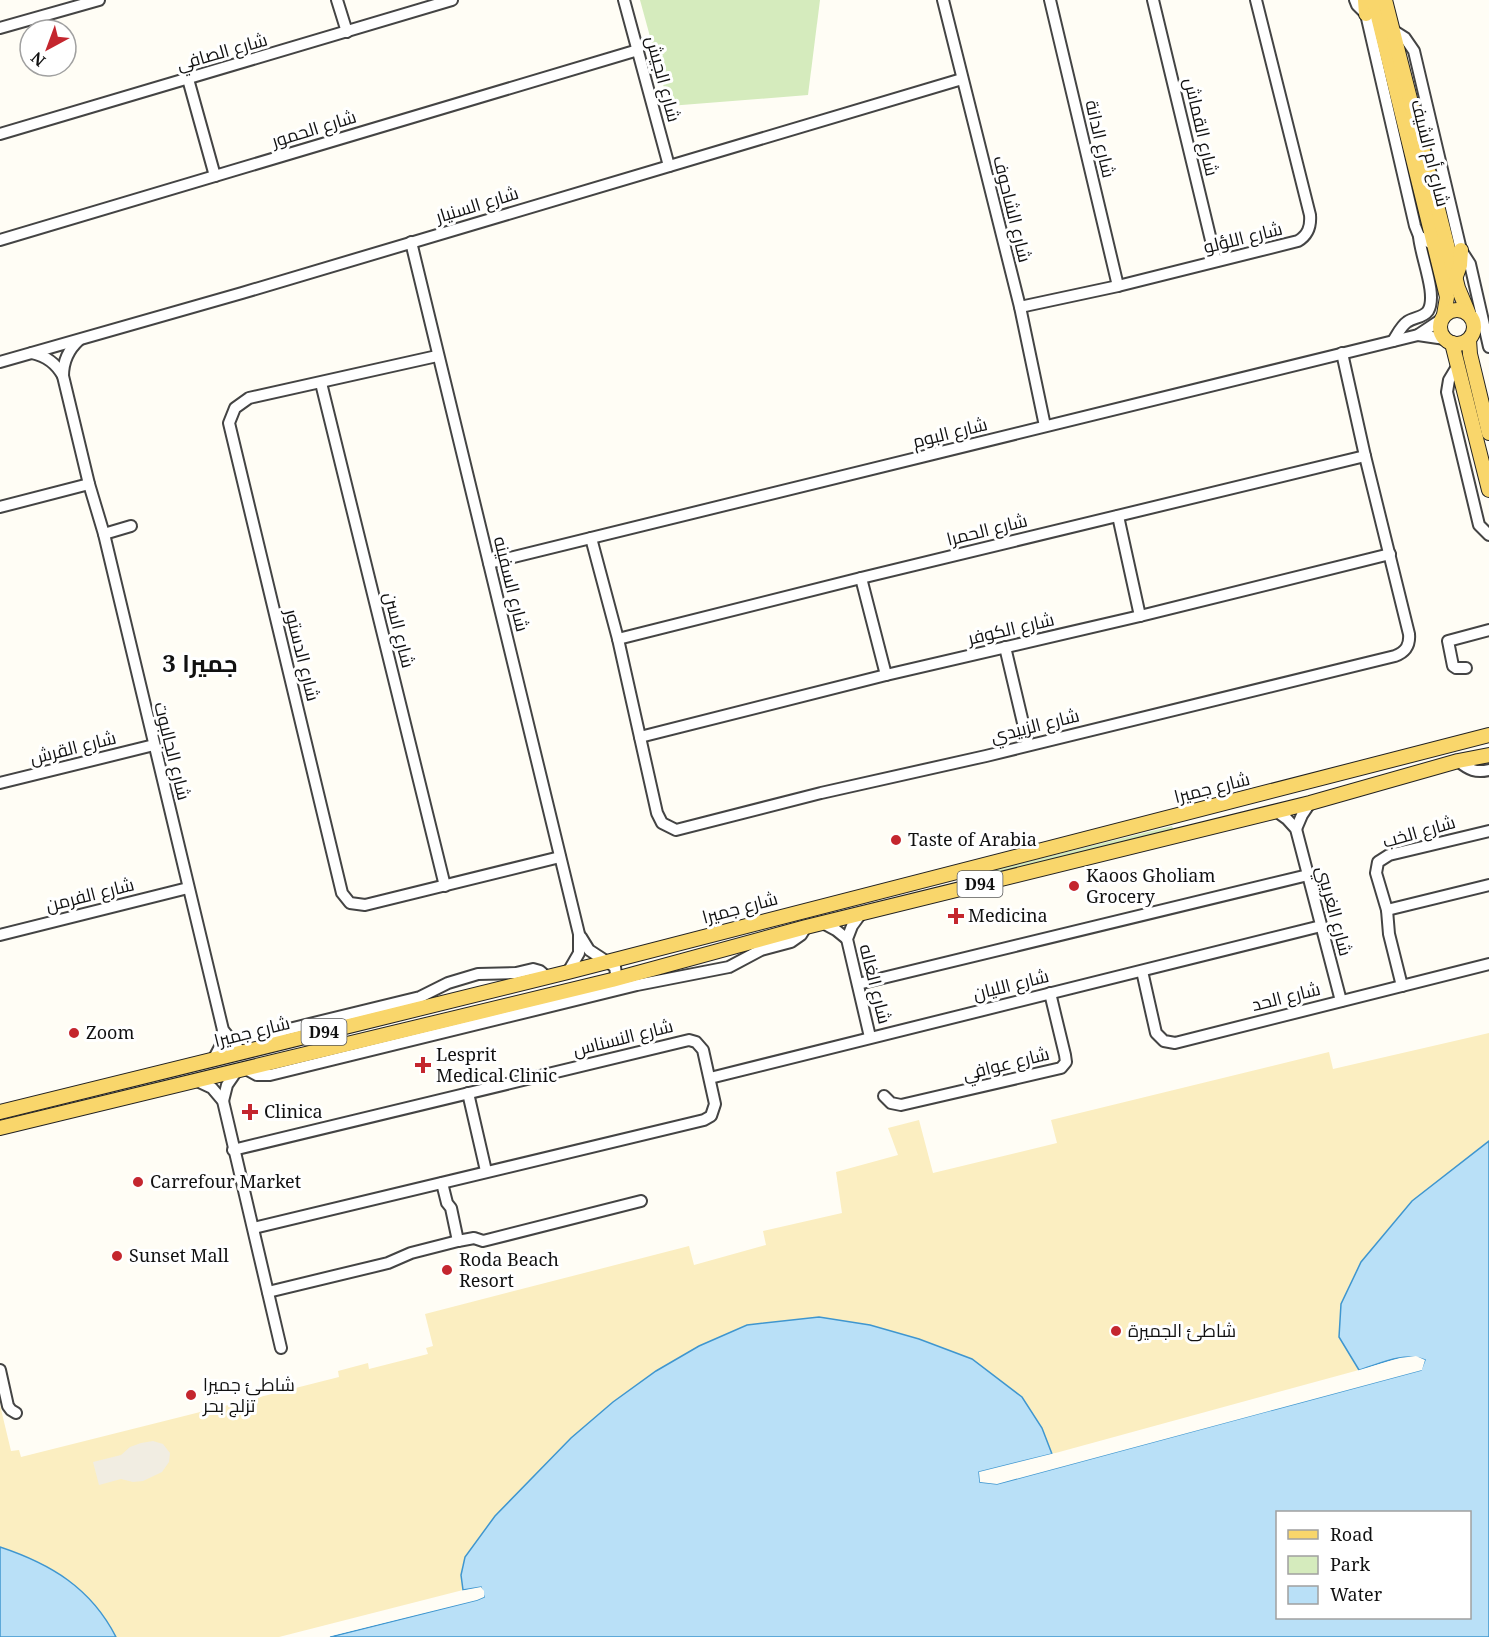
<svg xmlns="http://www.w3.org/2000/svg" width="1489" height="1637" viewBox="0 0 1489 1637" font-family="'Noto Serif',Cairo,serif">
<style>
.green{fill:#d5ebbd}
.sand{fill:#fbeec1}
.plaza{fill:#f1ede2}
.water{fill:#b9e0f7;stroke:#3f96cf;stroke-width:1.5;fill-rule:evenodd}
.pier{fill:#fffdf5}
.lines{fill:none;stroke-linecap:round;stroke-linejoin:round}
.minor-casing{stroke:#444;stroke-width:14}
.major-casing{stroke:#222;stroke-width:16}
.minor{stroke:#fff;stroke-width:10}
.major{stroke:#f9d66b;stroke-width:14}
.poi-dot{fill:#c4262e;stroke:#fff;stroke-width:2}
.labels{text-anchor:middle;stroke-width:6;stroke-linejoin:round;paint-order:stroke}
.shield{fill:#fff;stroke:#585858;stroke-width:1.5}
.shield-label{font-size:16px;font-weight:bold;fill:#111}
.street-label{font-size:18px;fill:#111;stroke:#fff}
.poi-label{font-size:18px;fill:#111;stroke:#fff;text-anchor:start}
.district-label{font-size:24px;font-weight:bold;fill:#111;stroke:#fff}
</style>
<rect width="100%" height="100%" fill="#fffdf5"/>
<g class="green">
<polygon points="640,0 820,0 808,95 669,106"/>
<polygon points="1172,826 1174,831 970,880 969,876"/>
</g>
<path class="sand" d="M1489,1033V1141L1412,1201L1361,1262L1339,1337L1359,1370L1052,1454L1042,1428L1022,1397L971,1359L919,1339L870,1325L699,1346L656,1371L613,1402L462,1566L463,1590L279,1637H116C91,1589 50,1564 0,1547V1405L11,1451L19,1450L21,1457L339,1377L338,1371L368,1363L369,1369L428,1354L426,1348L433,1346L425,1314L689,1246L694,1265L766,1245L763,1231L842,1213L836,1172L898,1155L888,1128L919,1120L933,1173L1057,1143L1051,1120L1329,1052L1333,1069Z"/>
<polygon class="plaza" points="153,1441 163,1444 170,1453 169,1462 162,1472 143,1481 133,1482 121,1479 99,1485 93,1462 121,1455 130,1447 141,1443"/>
<g class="water">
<path d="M1489,1141V1637H330L477,1600L484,1597L481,1587L463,1590L461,1575L465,1557L495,1516L571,1438L613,1402L656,1371L699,1346L747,1325L819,1317L870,1325L919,1339L972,1359L1022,1397L1042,1428L1052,1454L979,1472L980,1482L997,1484L1421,1370L1425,1360C1405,1351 1379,1364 1359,1370L1339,1337L1341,1304L1361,1262L1412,1201ZM1278,1512H1470V1618H1278Z"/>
<path d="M0,1547C51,1564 91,1588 116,1637H0Z"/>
</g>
<g class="pier">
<polygon points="1416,1356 1425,1360 1422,1370 997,1484 980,1482 979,1472 1055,1453 1053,1457 982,1474 983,1479 997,1481 1419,1367 1421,1362 1415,1359 1400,1361 1360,1373 1356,1371 1400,1358"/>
<polygon points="481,1587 484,1591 484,1597 477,1600 327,1637 329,1634 476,1597 481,1595 480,1590 463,1593 460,1591"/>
</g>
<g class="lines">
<g class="minor-casing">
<g id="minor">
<polyline points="337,0 347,32"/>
<polyline points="624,0 669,166"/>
<polyline points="943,0 1020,307 1045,426"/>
<polyline points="1050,0 1118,286"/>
<polyline points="1153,0 1216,261"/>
<polyline points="1355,0 1357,5 1366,14 1415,226 1419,236 1435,246"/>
<polyline points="0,28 99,0"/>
<polyline points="1394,31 1405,38 1414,51 1461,250 1470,264 1489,347"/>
<polyline points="188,79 215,176"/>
<polyline points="0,134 452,0"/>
<polyline points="0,240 638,50"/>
<polyline points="411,242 579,934 579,953 568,972"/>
<path d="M1020,307L1118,286L1298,241C1308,235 1311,227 1310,215L1256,0"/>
<polyline points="1418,335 1445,339"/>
<path d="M79,340C68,350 63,361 63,376L89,484L104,534L223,1030L242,1053"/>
<path d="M1393,341C1397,335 1401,326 1407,322C1414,317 1423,318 1428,311C1438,295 1420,255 1419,236"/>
<path d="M32,353C46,356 56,363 63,376"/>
<polyline points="437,356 249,398 235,408 229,423 342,893 350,903 365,905 560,857"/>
<polyline points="0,362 242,293 962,79"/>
<polyline points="1458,365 1449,380 1447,392 1479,525 1489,535"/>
<polyline points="321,383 445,886"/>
<polyline points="0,507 89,484"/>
<polyline points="1118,516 1140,616"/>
<polyline points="104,534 131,526"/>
<path d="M591,538L618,639L657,813L662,823L676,830L821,793L986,756L1395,656C1406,652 1410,645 1409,634L1365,456L1342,353"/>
<polyline points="489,563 1418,335 1442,319"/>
<polyline points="861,578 886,675"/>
<polyline points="618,639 861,578 1365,456"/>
<polyline points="1005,647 1028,744"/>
<polyline points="1466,668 1456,668 1453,666 1448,641 1489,630"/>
<polyline points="640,737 886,675 1140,616 1390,554"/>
<path d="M1458,761C1469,770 1476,773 1489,770"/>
<polyline points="0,783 154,745"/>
<polyline points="1276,811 1287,819 1296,829 1341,1001"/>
<polyline points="1296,829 1302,815 1310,803"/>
<polyline points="1387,910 1489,885"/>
<polyline points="860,915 852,926 847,939 870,1037"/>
<polyline points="823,923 836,930 847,939"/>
<polyline points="0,935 188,888"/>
<polyline points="581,937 589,950 615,967 616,974 613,980"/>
<polyline points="1142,971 1156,1033 1164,1041 1175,1043 1489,964"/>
<polyline points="858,984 1308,875"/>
<polyline points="1402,986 1389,934 1387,910 1376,873 1378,862 1389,855 1489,831"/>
<polyline points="259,1048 269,1039 285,1030 420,997 448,983 478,974 516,973 533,969 540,971 547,977"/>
<polyline points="213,1060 221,1045 223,1030"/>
<polyline points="246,1069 257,1075 270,1075 637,985 729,967 761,950 791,942 801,935 806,927"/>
<polyline points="710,1078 1321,926"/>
<polyline points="197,1081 212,1088 223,1101 281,1348"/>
<polyline points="468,1093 486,1171"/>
<polyline points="884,1096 891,1103 901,1105 1061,1068 1066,1062 1065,1055 1050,993"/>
<polyline points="223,1101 227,1085 236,1072"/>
<polyline points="233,1150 689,1040 696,1042 703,1050 715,1104 711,1116 704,1120 254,1228"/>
<polyline points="442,1183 447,1203 451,1208 458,1241"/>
<polyline points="268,1292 388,1263 411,1253 458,1241 474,1238 483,1241 641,1201"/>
<polyline points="0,1370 8,1406 11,1410 16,1413"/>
</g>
</g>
<g class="major-casing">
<g id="major">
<polyline points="1365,0 1366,14"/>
<polyline points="1374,0 1447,297 1444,315"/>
<polyline points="1385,0 1458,288 1468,312"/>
<polyline points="1456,276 1460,265 1461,250"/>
<circle cx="1457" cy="327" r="17"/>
<polyline points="1469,340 1470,354 1489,433"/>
<polyline points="1452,343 1489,490"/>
<polyline points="0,1112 568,972 1489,735"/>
<polyline points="0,1128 612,980 806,927 1310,803 1458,761 1489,755"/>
</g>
</g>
<use href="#minor" class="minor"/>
<use href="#major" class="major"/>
</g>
<g class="poi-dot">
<circle cx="896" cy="840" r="6"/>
<circle cx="1074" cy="886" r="6"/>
<path d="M953 907h6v6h6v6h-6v6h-6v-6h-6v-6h6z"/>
<circle cx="74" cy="1033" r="6"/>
<path d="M420 1056h6v6h6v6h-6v6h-6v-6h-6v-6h6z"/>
<path d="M247 1103h6v6h6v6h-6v6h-6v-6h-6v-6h6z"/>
<circle cx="138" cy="1182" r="6"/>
<circle cx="117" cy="1256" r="6"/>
<circle cx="447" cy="1270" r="6"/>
<circle cx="1116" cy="1331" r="6"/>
<circle cx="191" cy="1395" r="6"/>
</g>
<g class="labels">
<g class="shield">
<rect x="957.5" y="871" width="45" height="26" rx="4.5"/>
<rect x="301.5" y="1019" width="45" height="26" rx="4.5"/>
</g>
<g class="shield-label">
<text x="980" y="890">D94</text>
<text x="324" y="1038">D94</text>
</g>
<g class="street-label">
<text transform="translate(222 52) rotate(-16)" y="6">شارع الصافي</text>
<text transform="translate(663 79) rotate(75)" y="6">شارع الجيش</text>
<text transform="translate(1201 127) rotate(77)" y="6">شارع القماش</text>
<text transform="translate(314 129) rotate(-17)" y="6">شارع الحمور</text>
<text transform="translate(1100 139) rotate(77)" y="6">شارع الدانة</text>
<text transform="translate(1430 153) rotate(76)" y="6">شارع أم الشيف</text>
<text transform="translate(477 205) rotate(-17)" y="6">شارع السنيار</text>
<text transform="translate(1012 209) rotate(76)" y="6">شارع الشاحوف</text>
<text transform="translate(1243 238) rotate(-14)" y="6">شارع اللؤلو</text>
<text transform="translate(950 433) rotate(-14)" y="6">شارع البوم</text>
<text transform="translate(987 530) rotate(-14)" y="6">شارع الحمرا</text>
<text transform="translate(511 584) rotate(76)" y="6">شارع السفينه</text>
<text transform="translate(1011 629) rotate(-13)" y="6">شارع الكوفر</text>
<text transform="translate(399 630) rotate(76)" y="6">شارع السن</text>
<text transform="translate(302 655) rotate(76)" y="6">شارع الدستور</text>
<text transform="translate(1035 726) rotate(-14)" y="6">شارع الزبيدي</text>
<text transform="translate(73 748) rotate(-14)" y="6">شارع القرش</text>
<text transform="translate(172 751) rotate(76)" y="6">شارع الجالبوت</text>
<text transform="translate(1212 788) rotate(-14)" y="6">شارع جميرا</text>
<text transform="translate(1419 832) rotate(-16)" y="6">شارع الخب</text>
<text transform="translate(90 895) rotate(-14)" y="6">شارع الفرمن</text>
<text transform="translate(740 908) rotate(-15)" y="6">شارع جميرا</text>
<text transform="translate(1334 911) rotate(75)" y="6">شارع الغريبي</text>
<text transform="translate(875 984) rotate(76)" y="6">شارع الغاله</text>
<text transform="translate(1011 985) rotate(-14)" y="6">شارع الليان</text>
<text transform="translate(1286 997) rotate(-14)" y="6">شارع الحد</text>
<text transform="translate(252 1032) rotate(-14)" y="6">شارع جميرا</text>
<text transform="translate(623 1038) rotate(-14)" y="6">شارع النسناس</text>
<text transform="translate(1006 1064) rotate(-14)" y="6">شارع عوافي</text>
</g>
<g class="poi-label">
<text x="908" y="846">Taste of Arabia</text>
<text x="1086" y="882">Kaoos Gholiam<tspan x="1086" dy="21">Grocery</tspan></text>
<text x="968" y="922">Medicina</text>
<text x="86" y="1039">Zoom</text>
<text x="436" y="1061">Lesprit<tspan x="436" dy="21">Medical Clinic</tspan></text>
<text x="264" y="1118">Clinica</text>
<text x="150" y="1188">Carrefour Market</text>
<text x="129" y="1262">Sunset Mall</text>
<text x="459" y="1266">Roda Beach<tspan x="459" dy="21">Resort</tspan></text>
<text x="1128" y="1337">شاطئ الجميرة</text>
<text x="203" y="1391">شاطئ جميرا<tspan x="203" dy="21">تزلج بحر</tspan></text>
</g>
<g class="district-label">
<text x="200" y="672">جميرا 3</text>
</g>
</g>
<rect x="1276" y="1511" width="195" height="108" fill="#ffffff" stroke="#a0a0a0" stroke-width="1.5"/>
<rect x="1288" y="1530" width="30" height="9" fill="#f9d66b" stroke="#a0a0a0" stroke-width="1.5"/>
<text x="1330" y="1541" font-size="18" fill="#111111">Road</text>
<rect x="1288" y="1556" width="30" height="18" fill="#d5ebbd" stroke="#a0a0a0" stroke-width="1.5"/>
<text x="1330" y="1571" font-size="18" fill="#111111">Park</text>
<rect x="1288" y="1586" width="30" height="18" fill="#b9e0f7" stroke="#a0a0a0" stroke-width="1.5"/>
<text x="1330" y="1601" font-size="18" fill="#111111">Water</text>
<g transform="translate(48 48) rotate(221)"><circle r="28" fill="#ffffff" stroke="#a0a0a0" stroke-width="1.5"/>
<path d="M0-4.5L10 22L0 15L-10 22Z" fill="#c4262e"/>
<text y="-9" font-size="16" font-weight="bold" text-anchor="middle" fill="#111111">N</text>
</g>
</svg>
